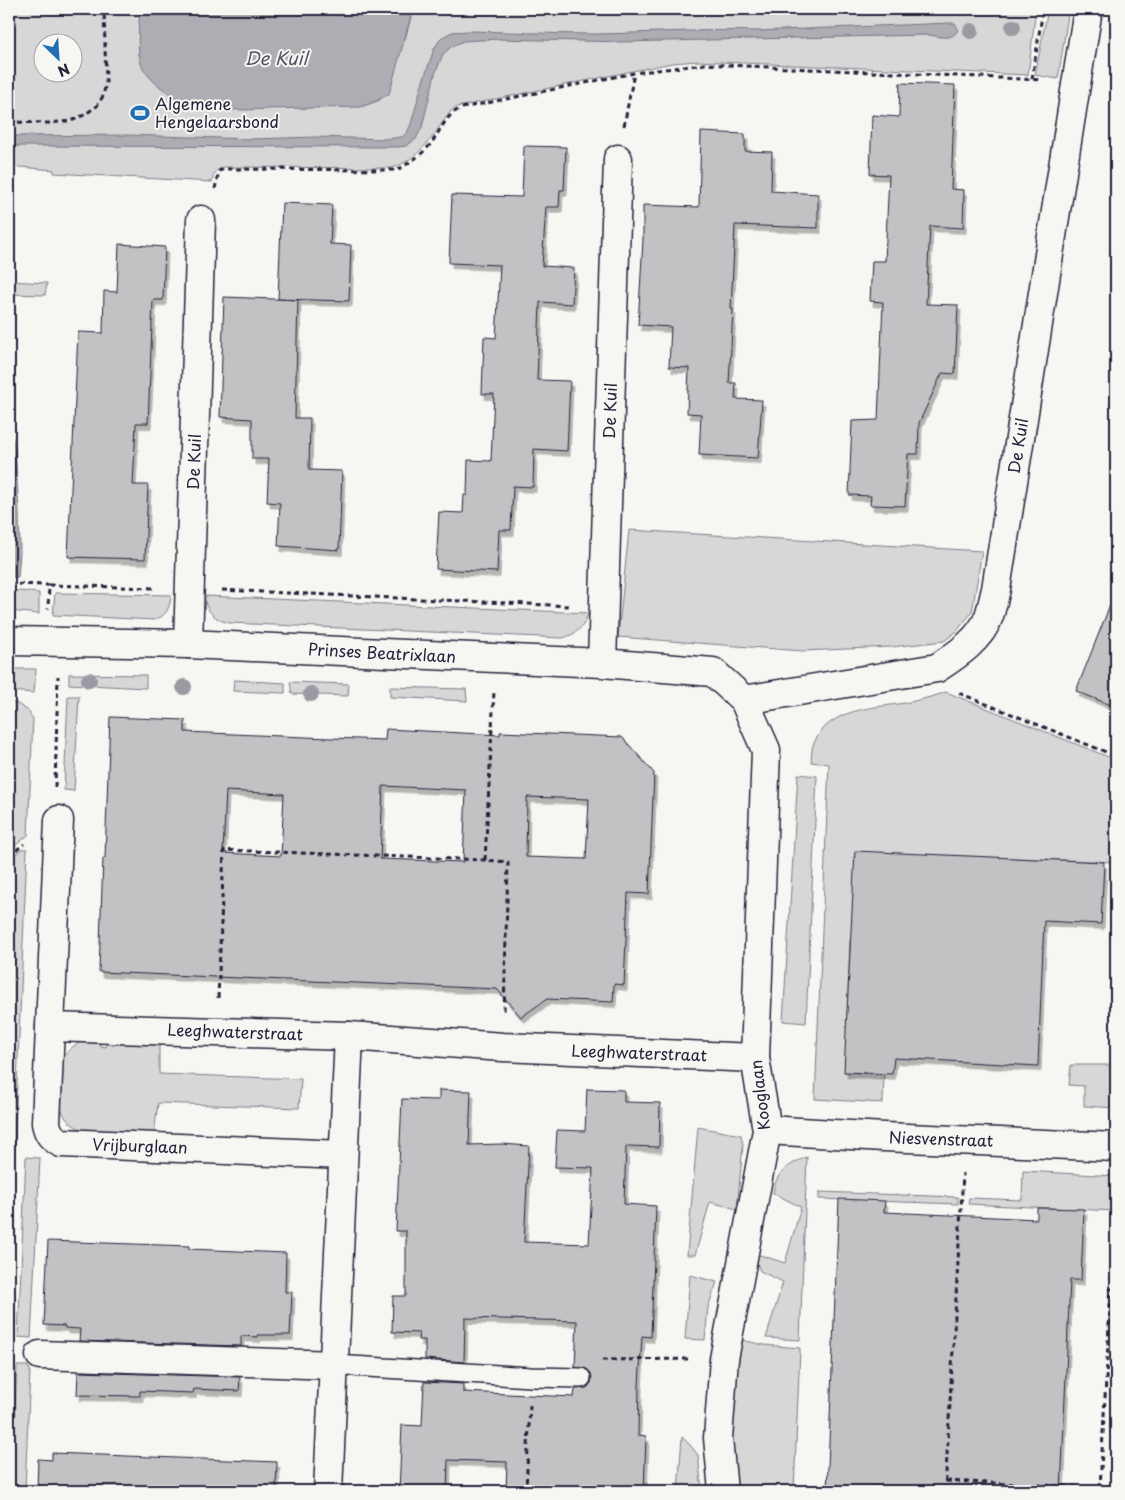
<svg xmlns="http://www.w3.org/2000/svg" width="1125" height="1500" viewBox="0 0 1125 1500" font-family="'Playpen Sans',sans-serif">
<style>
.green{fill:#d7d7d7;stroke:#7c7c89;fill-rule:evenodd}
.water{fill:#adadb3;stroke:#757583}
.building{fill:#c2c2c4;stroke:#22223b;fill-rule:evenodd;filter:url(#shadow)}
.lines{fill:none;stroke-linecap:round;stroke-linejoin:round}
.lane-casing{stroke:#22223b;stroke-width:22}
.street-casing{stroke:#22223b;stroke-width:31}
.path{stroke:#22223b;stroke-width:3;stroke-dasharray:5 4;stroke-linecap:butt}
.lane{stroke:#f6f6f2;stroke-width:19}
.street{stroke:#f6f6f2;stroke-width:28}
.tree{fill:#9a9aa3}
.labels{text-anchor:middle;stroke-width:4;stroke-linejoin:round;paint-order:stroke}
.poi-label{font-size:16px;fill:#22223b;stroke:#f6f6f2;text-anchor:start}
.street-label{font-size:16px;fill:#22223b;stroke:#f6f6f2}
.water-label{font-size:18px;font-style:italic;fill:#535365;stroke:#f6f6f2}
</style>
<defs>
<filter id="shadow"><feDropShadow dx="3" dy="5.5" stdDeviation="0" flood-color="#0004"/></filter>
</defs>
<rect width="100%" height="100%" fill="#f6f6f2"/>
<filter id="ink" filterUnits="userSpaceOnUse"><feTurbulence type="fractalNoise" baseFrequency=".02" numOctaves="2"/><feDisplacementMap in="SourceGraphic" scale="10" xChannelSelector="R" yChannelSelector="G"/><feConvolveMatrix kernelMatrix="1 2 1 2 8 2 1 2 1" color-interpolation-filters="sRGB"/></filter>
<g filter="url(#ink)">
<g class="green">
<path d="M9,9H140L139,55L360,107L380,100L406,36L413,9H1036L1028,75L697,61L672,63L457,107L451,111C434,134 420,159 392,168L225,167C217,168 213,174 212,182L54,173V170L9,166ZM42,42H72V72H42Z"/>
<polygon points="1048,9 1069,9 1058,79 1035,75"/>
<polygon points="9,281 47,283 45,295 9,294"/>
<polygon points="629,530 982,551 972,612 957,631 944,641 891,647 803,651 618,637"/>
<polygon points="9,590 39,593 39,614 9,611"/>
<path d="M55,593L171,595C170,607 167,616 154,620L53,615Z"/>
<path d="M205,596L588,613C585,627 576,634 563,638L230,623C217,621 204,611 205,596Z"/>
<polygon points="9,669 36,669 34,693 9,691"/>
<polygon points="69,674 146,675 146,688 69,684"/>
<polygon points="234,680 285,683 285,693 233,691"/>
<polygon points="290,682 349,684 348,696 292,694"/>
<polygon points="390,687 466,689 467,701 390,697"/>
<path d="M946,692L1116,760V862L855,852L866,940H850L845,1072L884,1074L883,1103L815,1099L829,764L811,762C812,756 811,748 814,743C829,708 873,708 905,703C919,700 933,697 946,692Z"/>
<polygon points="68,696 79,696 74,791 64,790"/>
<polygon points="9,703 16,703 30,712 30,715 33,718 28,835 9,851 9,821 13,798 10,789 12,704"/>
<polygon points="798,774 817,776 806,1023 783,1021"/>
<polygon points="22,849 27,849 9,1270 9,860"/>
<path d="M83,1041L99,1042L100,1046L106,1047L107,1042L159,1044V1074L301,1079L299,1108L158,1103L154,1134L87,1131C73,1127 65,1121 61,1108L62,1062C66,1051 72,1046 83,1041Z"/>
<polygon points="1071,1065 1116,1065 1116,1108 1084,1106 1084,1086 1069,1085"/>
<polygon points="698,1127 741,1135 743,1145 737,1209 710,1202 695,1255 687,1255"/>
<polygon points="26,1157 40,1158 31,1338 18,1337"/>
<path d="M807,1157L800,1340L766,1338L783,1282L760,1271L755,1257L760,1255L785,1263L801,1207L773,1193C775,1173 789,1164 807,1157Z"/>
<polygon points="1023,1171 1116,1176 1116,1211 968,1204 969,1198 1022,1200"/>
<polygon points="819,1192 958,1197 958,1204 819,1199"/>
<polygon points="690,1275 717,1282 708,1307 705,1340 685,1339"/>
<polygon points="1116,1337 1116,1464 1111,1463"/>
<polygon points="737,1339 764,1345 800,1348 794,1491 762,1491 761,1486 734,1491 731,1430"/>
<polygon points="17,1366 28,1366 28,1368 30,1369 25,1491 11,1491"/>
<polygon points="682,1437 690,1445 698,1455 702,1491 678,1491"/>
</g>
<g class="water">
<path d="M140,9H413L389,94L372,103L360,107C330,108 299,108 268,109C247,110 225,111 203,108C182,104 151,85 142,66C136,51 139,25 140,9Z"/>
<path d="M949,23H955L958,29C953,42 939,36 928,35L621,42L499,39L463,41L451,47L443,54L435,74L422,127L416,139L406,146L397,147L9,146V136L128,135L251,139L317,137L385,139L402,137L407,133L411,124L422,84L434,49L441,38L452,32L471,31C513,32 555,34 597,34C650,33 704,29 757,31Z"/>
<polygon points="9,419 15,449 19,511 20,553 18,577 9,577"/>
<polygon points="9,704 12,704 10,789 13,798 9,821"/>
</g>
<g class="building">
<polygon points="900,83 955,85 951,189 964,190 963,228 930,226 926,304 958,305 955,374 942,373 919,423 918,454 908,454 905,506 870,505 871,496 849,495 852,421 878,420 883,302 870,301 872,261 885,261 889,175 870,174 872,115 899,117"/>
<polygon points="701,132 745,134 745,151 772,152 771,191 818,194 818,228 735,225 731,309 733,309 729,383 736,383 735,399 762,400 758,458 699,455 701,414 687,413 689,368 669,367 671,327 638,325 643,240 643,205 699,207"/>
<polygon points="524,146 566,147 564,190 560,190 559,207 546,207 542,266 574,268 572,304 540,302 537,380 570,381 567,451 534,449 533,487 513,486 511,530 499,530 497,572 436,569 439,512 463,513 464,495 467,495 468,460 491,461 494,394 482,394 484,337 496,338 500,265 449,263 452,195 522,197"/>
<polygon points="282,203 332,205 330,244 351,245 349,301 278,299"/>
<polygon points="119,244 165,247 163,300 153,300 148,423 136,423 133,485 148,485 145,559 68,557 78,332 103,333 104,291 117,292"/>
<polygon points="224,297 298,300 295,418 310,418 309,470 342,471 339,550 278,546 280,503 267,502 269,459 252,459 252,419 220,417"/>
<polygon points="1114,595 1116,595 1116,707 1076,691"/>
<path d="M110,717L185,720V732L305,737L385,740L386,729L500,735V732L622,737L654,773L649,894L628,893L624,985L614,984L613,1002L547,999L521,1017L497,989L99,972L103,858H105ZM383,786L466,790L463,862L380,859ZM226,791L284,794L281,856L223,853ZM527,797L589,799L586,859L526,857Z"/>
<polygon points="855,851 1104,862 1101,924 1044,921 1038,1066 894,1058 892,1074 844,1072"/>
<polygon points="587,1089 624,1090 624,1102 660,1103 659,1147 626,1146 624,1204 656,1206 651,1337 642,1336 639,1384 638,1435 646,1436 644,1491 506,1491 507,1462 448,1460 447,1491 399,1491 402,1425 422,1426 424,1382 463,1384 463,1392 574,1397 575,1389 587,1388 591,1383 592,1378 591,1373 587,1369 575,1367 577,1321 465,1318 464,1362 425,1359 425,1340 418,1340 419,1333 392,1332 393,1296 406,1296 406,1231 396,1231 402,1099 439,1100 439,1090 471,1091 469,1145 502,1144 529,1146 524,1242 589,1244 593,1168 555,1167 557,1130 585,1131"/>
<polygon points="839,1199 885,1201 884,1212 1037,1219 1037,1208 1084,1209 1081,1280 1070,1280 1061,1491 969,1491 969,1490 873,1486 872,1491 827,1491"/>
<polygon points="48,1241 189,1246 189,1249 286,1253 285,1292 292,1292 290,1335 257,1335 258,1337 241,1336 241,1346 79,1341 80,1329 65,1328 65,1326 44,1325"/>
<polygon points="78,1372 240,1377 239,1391 194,1389 193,1393 140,1391 140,1396 77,1395"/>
<polygon points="52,1453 277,1462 276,1491 37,1491 38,1459 52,1460"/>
</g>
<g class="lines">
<g class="lane-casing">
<polyline id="lane" points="335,1365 531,1377 581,1378"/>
</g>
<g class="street-casing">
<g id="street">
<polyline points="9,641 188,644 602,663 713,672 744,700 766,750 755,1058 767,1130 724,1359 718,1438 723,1491"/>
<polyline points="188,644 201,220"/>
<polyline points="602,663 618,159"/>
<path d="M744,700L937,668C957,655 981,639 989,616C992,607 994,597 996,589L1088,9"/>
<polyline points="59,820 50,1027 349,1036 503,1047 755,1058"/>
<path d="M50,1027L46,1123C48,1134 52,1138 61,1143L343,1155"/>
<polyline points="767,1130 884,1137 1116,1147"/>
<polyline points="40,1355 335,1365"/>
<polyline points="328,1491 349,1036"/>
</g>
</g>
<g class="path">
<polyline points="1032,79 1043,9"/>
<polyline points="9,122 49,123 71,121 84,115 97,106 103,96 106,83 104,9"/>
<polyline points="624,126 634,73"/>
<path d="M215,189L219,171L224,169L397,170C408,164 420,156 429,146C440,133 445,114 462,108L634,73L705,64L1042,80"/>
<polyline points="9,584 49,585 48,609"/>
<polyline points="49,585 156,588"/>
<polyline points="222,590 571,606"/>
<polyline points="959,693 1116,756"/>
<polyline points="55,787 58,676"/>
<polyline points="9,856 24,844"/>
<polyline points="485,860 494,691"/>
<polyline points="218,998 224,850 485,860 508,862 504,1012"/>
<polyline points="602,1360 691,1359"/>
<polyline points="946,1481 1100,1488 1100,1491"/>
<polyline points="1100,1488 1111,1289 1116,1289"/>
<polyline points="526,1491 530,1405"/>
<polyline points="945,1491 963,1173"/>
</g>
<use href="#lane" class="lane"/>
<use href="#street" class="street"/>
</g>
<g class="tree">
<circle cx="1013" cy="27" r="8"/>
<circle cx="971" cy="31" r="8"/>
<circle cx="89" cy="680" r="8"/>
<circle cx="184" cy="687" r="8"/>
<circle cx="311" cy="694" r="8"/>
</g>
</g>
<defs>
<g id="stadium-bare" transform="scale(1.5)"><path d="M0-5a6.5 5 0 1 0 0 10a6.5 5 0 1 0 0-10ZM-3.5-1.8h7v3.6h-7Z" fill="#1f6fb2" stroke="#f6f6f2" stroke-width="2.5" paint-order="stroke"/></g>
</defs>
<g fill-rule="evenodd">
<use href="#stadium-bare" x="140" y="113"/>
</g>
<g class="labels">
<g class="poi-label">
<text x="155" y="110">Algemene<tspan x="155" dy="18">Hengelaarsbond</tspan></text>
</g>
<g class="street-label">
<text transform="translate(610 411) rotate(-88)" y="6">De Kuil</text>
<text transform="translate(1018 446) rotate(-81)" y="6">De Kuil</text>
<text transform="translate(194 462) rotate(-88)" y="6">De Kuil</text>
<text transform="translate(382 653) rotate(3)" y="6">Prinses Beatrixlaan</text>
<text transform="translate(235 1032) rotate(2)" y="6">Leeghwaterstraat</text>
<text transform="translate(639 1053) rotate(2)" y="6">Leeghwaterstraat</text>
<text transform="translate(760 1095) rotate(-97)" y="6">Kooglaan</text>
<text transform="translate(941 1139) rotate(2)" y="6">Niesvenstraat</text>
<text transform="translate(140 1146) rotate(2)" y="6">Vrijburglaan</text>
</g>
<g class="water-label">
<text x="276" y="65">De Kuil</text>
</g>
</g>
<rect width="1125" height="1500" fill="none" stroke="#f6f6f2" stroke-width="30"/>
<rect x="15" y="15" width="1095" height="1470" fill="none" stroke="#22223b" stroke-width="2" filter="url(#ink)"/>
<g transform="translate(58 58) rotate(155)"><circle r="24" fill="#f6f6f2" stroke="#a1a1a9"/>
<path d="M0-4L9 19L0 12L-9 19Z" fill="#1f6fb2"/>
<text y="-8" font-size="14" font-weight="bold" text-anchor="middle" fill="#22223b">N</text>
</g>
</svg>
